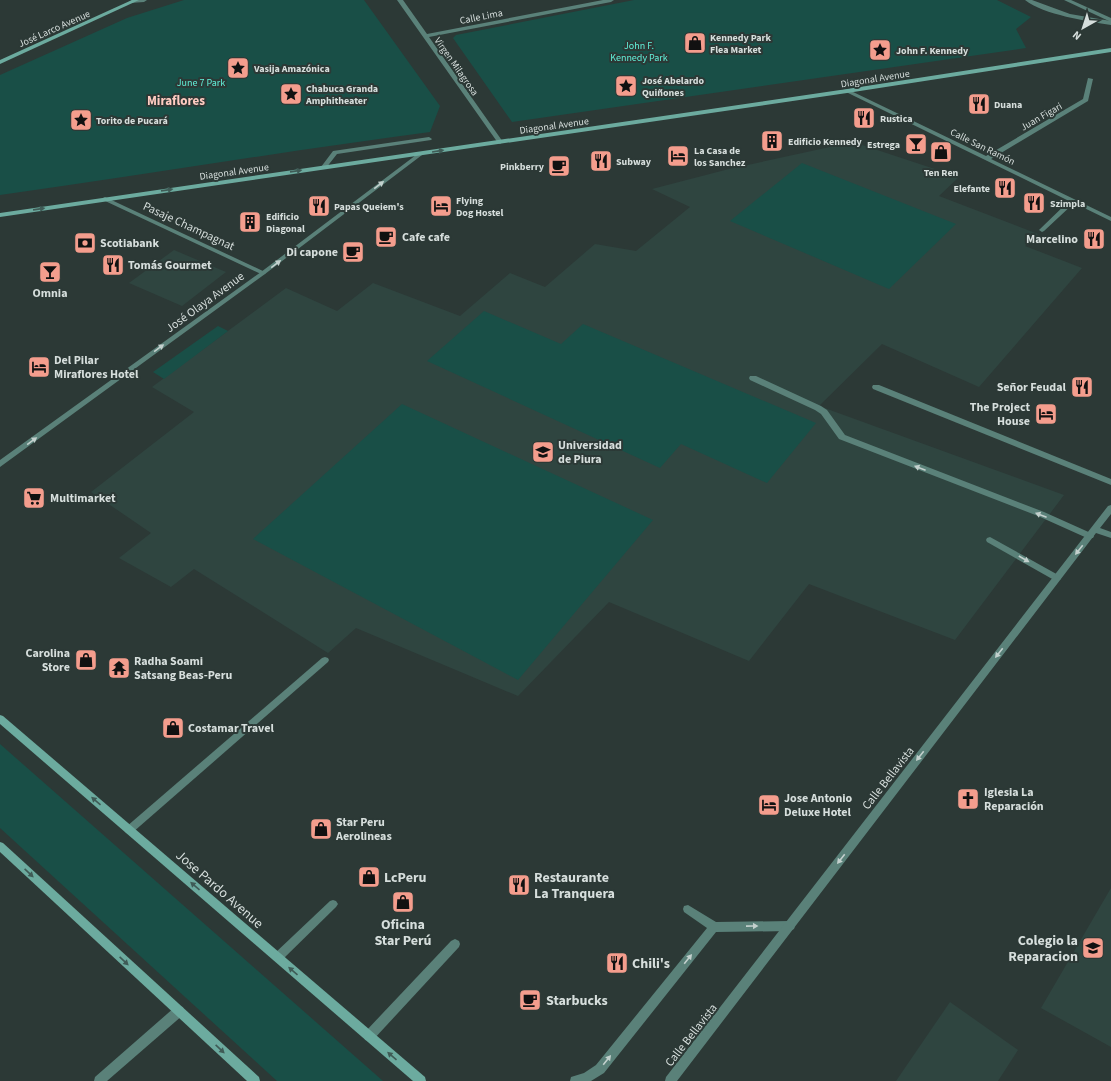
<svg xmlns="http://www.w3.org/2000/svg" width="1111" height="1081" viewBox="0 0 1111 1081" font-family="'Source Sans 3',sans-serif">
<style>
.built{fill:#2f4540}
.green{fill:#194f47}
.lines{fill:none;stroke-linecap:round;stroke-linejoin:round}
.service{fill:#5a8179;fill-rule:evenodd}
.pedestrian{fill:#5a8179;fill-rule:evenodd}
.minor{fill:#5a8179;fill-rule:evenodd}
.tertiary{fill:#5a8179;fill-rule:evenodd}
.secondary{fill:#6cab9f;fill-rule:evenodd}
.oneway{fill:#3f5b56}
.oneway2{fill:#c3d0cd}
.labels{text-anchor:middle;stroke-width:4;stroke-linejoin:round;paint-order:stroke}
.far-street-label{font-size:10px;fill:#d6dedc;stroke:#2c3936}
.far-poi-label{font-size:10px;font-weight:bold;fill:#d6dedc;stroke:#2c3936;text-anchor:start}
.far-park-label{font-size:10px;fill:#61f2db;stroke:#2c3936}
.street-label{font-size:12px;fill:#d6dedc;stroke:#2c3936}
.poi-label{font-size:12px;font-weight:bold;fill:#d6dedc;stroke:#2c3936;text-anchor:start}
.far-district-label{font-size:13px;font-weight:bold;fill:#ffccc2;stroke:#2c3936}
.near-poi-label{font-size:14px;font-weight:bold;fill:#d6dedc;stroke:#2c3936;text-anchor:start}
.near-street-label{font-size:14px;fill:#d6dedc;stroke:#2c3936}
</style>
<rect width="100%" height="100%" fill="#2c3936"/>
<g class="built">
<polygon points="853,142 959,177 939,196 1038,234 1025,246 1082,268 979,387 882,344 819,406 1064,495 955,640 809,584 749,661 609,602 518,696 356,628 328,653 194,569 171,587 119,558 151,533 91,492 194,412 152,387 286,288 337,311 373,283 460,316 510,273 545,287 595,244 636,251 690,207 652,189 729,169"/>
<polygon points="174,250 226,272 182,306 129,283"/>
<polygon points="1111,888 1111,1047 1041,1008"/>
<polygon points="950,1002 1018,1050 998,1081 896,1081"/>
</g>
<g class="green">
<path d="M184,0H364L440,106L430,132C286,151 143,175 0,195V75L127,18Z"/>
<polygon points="634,0 997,0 1031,17 1016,29 1026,48 512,122 453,38 456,35"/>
<polygon points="802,163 956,224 889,289 730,221"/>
<polygon points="484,311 561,344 583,324 816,423 767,483 681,444 660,468 427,361"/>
<polygon points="218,326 228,331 164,379 153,372"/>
<polygon points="402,404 653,520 518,680 253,539"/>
<polygon points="0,744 383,1081 277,1081 0,828"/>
</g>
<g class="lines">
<g class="service">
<polygon points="132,0 147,0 144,2 130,3 129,2"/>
<path d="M1025,0H1032L1070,14L1111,21V25C1087,21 1044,15 1025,0Z"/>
<polygon points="429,137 432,139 431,140 337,154 326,168 322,168 321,167 333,151"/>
<polygon points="750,376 756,376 821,406 827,410 845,435 1044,512 1093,534 1094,536 1093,538 1087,538 1038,516 839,439 821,414 815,410 750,380 749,378"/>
<polygon points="873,385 879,385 1111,479 1111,485 873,389 872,387"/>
<polygon points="990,537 1060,576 1061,578 1060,580 1054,580 987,542 986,540 987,538"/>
<polygon points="325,657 328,658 329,660 328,662 132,833 129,834 126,833 124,830 126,827 322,658"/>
<polygon points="333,900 336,901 338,904 336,907 282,960 278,962 274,960 273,957 274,954 330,901"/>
<polygon points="688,905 716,922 790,921 794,923 795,926 794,929 790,931 716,932 604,1073 591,1081 570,1081 571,1077 584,1073 596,1065 707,928 684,912 683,909 684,906"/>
<polygon points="455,939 459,941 460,944 459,947 373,1040 369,1041 365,1040 364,1036 365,1032 451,941"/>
</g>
<g class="pedestrian">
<polygon points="397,0 403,0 427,34 603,0 614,0 611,2 429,37 503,142 500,144 498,143"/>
<polygon points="1088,78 1093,79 1088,101 991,159 1111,217 1111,221 1074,203 1044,231 1042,232 1039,230 1040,229 1069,201 844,91 849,90 986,156 1083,99"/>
<polygon points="105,197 265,272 266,273 263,275 261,274 103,200 103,198"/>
</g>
<g class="minor">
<polygon points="420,152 423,154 422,155 265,274 0,467 0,460 261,272"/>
<polygon points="1111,505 1111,514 1100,528 1111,532 1111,538 1096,533 677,1081 665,1081 666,1077 1108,506"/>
<polygon points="179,1006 183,1007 184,1011 183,1015 107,1081 94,1081 95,1077 175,1007"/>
</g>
<polygon class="tertiary" points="1064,0 1071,0 1111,18 1111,22"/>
<g class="secondary">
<polygon points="132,0 139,0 0,64 0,60"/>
<polygon points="1111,48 1111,52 847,93 0,217 0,213 847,89"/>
<polygon points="0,715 3,716 425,1077 426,1081 413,1081 0,724"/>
<polygon points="0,842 3,843 259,1077 260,1081 247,1081 0,852"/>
</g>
</g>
<defs><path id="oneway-solid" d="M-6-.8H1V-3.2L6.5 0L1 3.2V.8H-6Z"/></defs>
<g class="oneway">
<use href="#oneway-solid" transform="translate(438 151) rotate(-9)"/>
<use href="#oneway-solid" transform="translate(296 171) rotate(-8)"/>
<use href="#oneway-solid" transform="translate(167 190) rotate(-8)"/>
<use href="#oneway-solid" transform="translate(39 209) rotate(-8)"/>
<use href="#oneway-solid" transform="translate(96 801) rotate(-139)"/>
<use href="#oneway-solid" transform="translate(29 873) rotate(43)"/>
<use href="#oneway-solid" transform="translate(195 886) rotate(-139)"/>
<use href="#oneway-solid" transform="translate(124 961) rotate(43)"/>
<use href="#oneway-solid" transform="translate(293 971) rotate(-139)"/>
<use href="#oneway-solid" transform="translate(220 1049) rotate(43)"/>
<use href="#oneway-solid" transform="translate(392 1056) rotate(-139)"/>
</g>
<g class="oneway2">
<use href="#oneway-solid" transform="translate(379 185) rotate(-37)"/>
<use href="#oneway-solid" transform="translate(276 264) rotate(-37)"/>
<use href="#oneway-solid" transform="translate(159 348) rotate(-36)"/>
<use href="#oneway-solid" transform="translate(32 441) rotate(-36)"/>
<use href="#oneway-solid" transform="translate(920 468) rotate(-159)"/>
<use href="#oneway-solid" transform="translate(1041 515) rotate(-159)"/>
<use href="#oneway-solid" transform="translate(1079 550) rotate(128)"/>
<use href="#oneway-solid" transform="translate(1024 559) rotate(30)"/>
<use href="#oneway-solid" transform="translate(999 653) rotate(128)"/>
<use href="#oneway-solid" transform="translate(920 756) rotate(128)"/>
<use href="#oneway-solid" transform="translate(841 859) rotate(128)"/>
<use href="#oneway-solid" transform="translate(752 926) rotate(-1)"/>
<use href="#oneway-solid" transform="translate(688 959) rotate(-51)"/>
<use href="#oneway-solid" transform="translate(607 1060) rotate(-51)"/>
</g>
<defs>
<g id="shop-square" transform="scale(1.15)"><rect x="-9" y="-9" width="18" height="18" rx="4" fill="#f49d8d" stroke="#2c3936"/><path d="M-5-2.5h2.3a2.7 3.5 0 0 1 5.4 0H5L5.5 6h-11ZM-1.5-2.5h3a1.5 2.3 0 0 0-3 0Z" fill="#111"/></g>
<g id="sight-square" transform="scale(1.15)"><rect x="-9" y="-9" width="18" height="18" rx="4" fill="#f49d8d" stroke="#2c3936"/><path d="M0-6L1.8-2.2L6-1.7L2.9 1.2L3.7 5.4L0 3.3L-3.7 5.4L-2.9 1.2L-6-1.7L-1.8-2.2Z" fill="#111"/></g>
<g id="restaurant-square" transform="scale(1.15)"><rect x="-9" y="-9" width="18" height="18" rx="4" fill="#f49d8d" stroke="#2c3936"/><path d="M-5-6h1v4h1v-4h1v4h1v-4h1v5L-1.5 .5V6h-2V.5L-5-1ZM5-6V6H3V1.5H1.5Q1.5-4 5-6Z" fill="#111"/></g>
<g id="building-square" transform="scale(1.15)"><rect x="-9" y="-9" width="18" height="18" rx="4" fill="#f49d8d" stroke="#2c3936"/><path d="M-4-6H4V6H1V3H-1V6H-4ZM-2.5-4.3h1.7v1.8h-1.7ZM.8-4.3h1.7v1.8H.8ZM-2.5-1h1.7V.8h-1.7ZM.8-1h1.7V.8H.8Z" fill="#111"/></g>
<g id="bar-square" transform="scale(1.15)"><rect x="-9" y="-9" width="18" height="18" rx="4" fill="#f49d8d" stroke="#2c3936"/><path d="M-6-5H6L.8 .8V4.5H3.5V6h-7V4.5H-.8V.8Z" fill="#111"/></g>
<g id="hotel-square" transform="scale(1.15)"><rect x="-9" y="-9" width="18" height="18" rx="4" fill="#f49d8d" stroke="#2c3936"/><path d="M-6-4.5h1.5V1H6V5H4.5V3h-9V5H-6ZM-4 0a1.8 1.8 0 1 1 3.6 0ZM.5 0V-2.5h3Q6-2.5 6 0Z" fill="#111"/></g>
<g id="cafe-square" transform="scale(1.15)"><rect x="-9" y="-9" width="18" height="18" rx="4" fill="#f49d8d" stroke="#2c3936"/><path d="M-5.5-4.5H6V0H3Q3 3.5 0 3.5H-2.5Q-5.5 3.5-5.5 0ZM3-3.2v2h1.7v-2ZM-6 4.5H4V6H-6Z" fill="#111"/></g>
<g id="bank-square" transform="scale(1.15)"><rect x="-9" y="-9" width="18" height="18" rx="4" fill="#f49d8d" stroke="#2c3936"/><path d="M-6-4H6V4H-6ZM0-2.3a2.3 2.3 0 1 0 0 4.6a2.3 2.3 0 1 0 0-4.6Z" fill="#111"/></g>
<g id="university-square" transform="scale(1.15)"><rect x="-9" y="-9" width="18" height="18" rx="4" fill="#f49d8d" stroke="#2c3936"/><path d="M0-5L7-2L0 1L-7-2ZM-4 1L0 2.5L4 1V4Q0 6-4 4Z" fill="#111"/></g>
<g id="supermarket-square" transform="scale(1.15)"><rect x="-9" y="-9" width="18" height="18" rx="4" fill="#f49d8d" stroke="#2c3936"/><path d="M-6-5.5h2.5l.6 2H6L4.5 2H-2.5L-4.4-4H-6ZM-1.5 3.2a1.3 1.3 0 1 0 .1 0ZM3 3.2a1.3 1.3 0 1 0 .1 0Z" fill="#111"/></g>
<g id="temple-square" transform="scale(1.15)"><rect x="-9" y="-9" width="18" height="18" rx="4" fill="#f49d8d" stroke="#2c3936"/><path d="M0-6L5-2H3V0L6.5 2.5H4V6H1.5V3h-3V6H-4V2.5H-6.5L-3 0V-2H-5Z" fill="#111"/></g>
<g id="church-square" transform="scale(1.15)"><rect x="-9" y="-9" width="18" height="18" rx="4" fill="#f49d8d" stroke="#2c3936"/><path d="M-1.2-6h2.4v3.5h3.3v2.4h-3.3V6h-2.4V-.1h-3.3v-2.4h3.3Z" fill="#111"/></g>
<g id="school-square" transform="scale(1.15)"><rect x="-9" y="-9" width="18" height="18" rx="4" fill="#f49d8d" stroke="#2c3936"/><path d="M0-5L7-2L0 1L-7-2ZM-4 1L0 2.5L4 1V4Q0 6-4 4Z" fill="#111"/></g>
</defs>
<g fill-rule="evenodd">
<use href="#shop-square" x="695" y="43"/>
<use href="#sight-square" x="880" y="50"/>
<use href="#sight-square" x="238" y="68"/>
<use href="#sight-square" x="626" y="86"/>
<use href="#sight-square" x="291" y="94"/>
<use href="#restaurant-square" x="979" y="104"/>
<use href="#restaurant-square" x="864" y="118"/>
<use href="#sight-square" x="81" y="120"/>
<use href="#building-square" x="772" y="141"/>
<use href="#bar-square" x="916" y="144"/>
<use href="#shop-square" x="941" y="152"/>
<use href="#hotel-square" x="678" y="156"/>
<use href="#restaurant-square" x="601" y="161"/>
<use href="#cafe-square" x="559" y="166"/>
<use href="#restaurant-square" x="1005" y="188"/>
<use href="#restaurant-square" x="1034" y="203"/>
<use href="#restaurant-square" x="319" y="206"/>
<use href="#hotel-square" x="441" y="206"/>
<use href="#building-square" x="250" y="222"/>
<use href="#cafe-square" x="386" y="237"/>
<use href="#restaurant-square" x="1094" y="239"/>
<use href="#bank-square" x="85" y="243"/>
<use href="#cafe-square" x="353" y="252"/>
<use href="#restaurant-square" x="113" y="265"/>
<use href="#bar-square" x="50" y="272"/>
<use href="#hotel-square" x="39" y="367"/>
<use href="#restaurant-square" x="1082" y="387"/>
<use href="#hotel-square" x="1046" y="414"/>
<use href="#university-square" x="543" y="452"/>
<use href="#supermarket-square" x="34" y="498"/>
<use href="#shop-square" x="86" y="660"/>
<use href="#temple-square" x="119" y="668"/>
<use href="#shop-square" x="173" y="728"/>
<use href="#church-square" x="968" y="799"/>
<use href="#hotel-square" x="769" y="805"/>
<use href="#shop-square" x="321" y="829"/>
<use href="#shop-square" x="369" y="877"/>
<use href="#restaurant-square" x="519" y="885"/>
<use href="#shop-square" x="403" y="902"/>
<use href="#school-square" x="1093" y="948"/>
<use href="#restaurant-square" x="617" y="963"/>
<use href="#cafe-square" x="530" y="1000"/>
</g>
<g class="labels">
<g class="far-street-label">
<text transform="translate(481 16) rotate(-11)" y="4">Calle Lima</text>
<text transform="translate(54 28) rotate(-24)" y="4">José Larco Avenue</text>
<text transform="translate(457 66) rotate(55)" y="4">Virgen Milagrosa</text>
<text transform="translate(875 78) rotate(-9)" y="4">Diagonal Avenue</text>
<text transform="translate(1041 116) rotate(-30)" y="4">Juan Figari</text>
<text transform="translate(554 125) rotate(-8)" y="4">Diagonal Avenue</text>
<text transform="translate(983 146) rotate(26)" y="4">Calle San Ramón</text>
<text transform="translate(234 171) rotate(-8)" y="4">Diagonal Avenue</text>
</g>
<g class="far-poi-label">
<text x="710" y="41">Kennedy Park<tspan x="710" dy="12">Flea Market</tspan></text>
<text x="896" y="54">John F. Kennedy</text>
<text x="254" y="72">Vasija Amazónica</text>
<text x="642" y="84">José Abelardo<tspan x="642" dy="12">Quiñones</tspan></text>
<text x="306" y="92">Chabuca Granda<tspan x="306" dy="12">Amphitheater</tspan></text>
<text x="994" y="108">Duana</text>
<text x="880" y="122">Rustica</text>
<text x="96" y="124">Torito de Pucará</text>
<text x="788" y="145">Edificio Kennedy</text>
<text x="900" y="148" text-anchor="end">Estrega</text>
<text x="694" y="154">La Casa de<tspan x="694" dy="12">los Sanchez</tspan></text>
<text x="616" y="165">Subway</text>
<text x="544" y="170" text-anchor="end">Pinkberry</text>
<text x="941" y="176" text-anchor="middle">Ten Ren</text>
<text x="990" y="192" text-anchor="end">Elefante</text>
<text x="456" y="204">Flying<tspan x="456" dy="12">Dog Hostel</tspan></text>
<text x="1050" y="207">Szimpla</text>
<text x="334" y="210">Papas Queiem's</text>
<text x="266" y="220">Edificio<tspan x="266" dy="12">Diagonal</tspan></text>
</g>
<g class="far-park-label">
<text x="639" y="49">John F.<tspan x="639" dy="12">Kennedy Park</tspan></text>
<text x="201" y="86">June 7 Park</text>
</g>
<g class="street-label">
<text transform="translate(189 226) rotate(25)" y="4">Pasaje Champagnat</text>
<text transform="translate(205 302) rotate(-36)" y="4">José Olaya Avenue</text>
<text transform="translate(888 778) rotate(-52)" y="4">Calle Bellavista</text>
<text transform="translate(691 1035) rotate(-52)" y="4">Calle Bellavista</text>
</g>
<g class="poi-label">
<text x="402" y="241">Cafe cafe</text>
<text x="1078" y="243" text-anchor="end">Marcelino</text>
<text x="100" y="247">Scotiabank</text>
<text x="338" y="256" text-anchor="end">Di capone</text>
<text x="128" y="269">Tomás Gourmet</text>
<text x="50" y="297" text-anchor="middle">Omnia</text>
<text x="54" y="364">Del Pilar<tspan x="54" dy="14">Miraflores Hotel</tspan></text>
<text x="1066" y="391" text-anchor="end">Señor Feudal</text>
<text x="1030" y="411" text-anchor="end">The Project<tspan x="1030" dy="14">House</tspan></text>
<text x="558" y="449">Universidad<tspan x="558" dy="14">de Piura</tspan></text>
<text x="50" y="502">Multimarket</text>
<text x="70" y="657" text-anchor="end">Carolina<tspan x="70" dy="14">Store</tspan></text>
<text x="134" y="665">Radha Soami<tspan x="134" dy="14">Satsang Beas-Peru</tspan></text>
<text x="188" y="732">Costamar Travel</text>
<text x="984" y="796">Iglesia La<tspan x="984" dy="14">Reparación</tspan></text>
<text x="784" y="802">Jose Antonio<tspan x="784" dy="14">Deluxe Hotel</tspan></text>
<text x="336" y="826">Star Peru<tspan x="336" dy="14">Aerolineas</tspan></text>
</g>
<g class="far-district-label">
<text x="176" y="105">Miraflores</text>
</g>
<g class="near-poi-label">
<text x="384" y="882">LcPeru</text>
<text x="534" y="882">Restaurante<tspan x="534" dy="16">La Tranquera</tspan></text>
<text x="403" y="929" text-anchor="middle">Oficina<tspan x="403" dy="16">Star Perú</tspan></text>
<text x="1078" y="945" text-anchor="end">Colegio la<tspan x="1078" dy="16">Reparacion</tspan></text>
<text x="632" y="968">Chili's</text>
<text x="546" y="1005">Starbucks</text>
</g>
<g class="near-street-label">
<text transform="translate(220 889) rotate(41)" y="5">Jose Pardo Avenue</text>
</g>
</g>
<g transform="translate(1083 28) rotate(219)" stroke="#2c3936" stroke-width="3" paint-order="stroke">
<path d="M0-3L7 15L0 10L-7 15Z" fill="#d6dedc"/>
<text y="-6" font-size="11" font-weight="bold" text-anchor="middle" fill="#d6dedc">N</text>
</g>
</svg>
